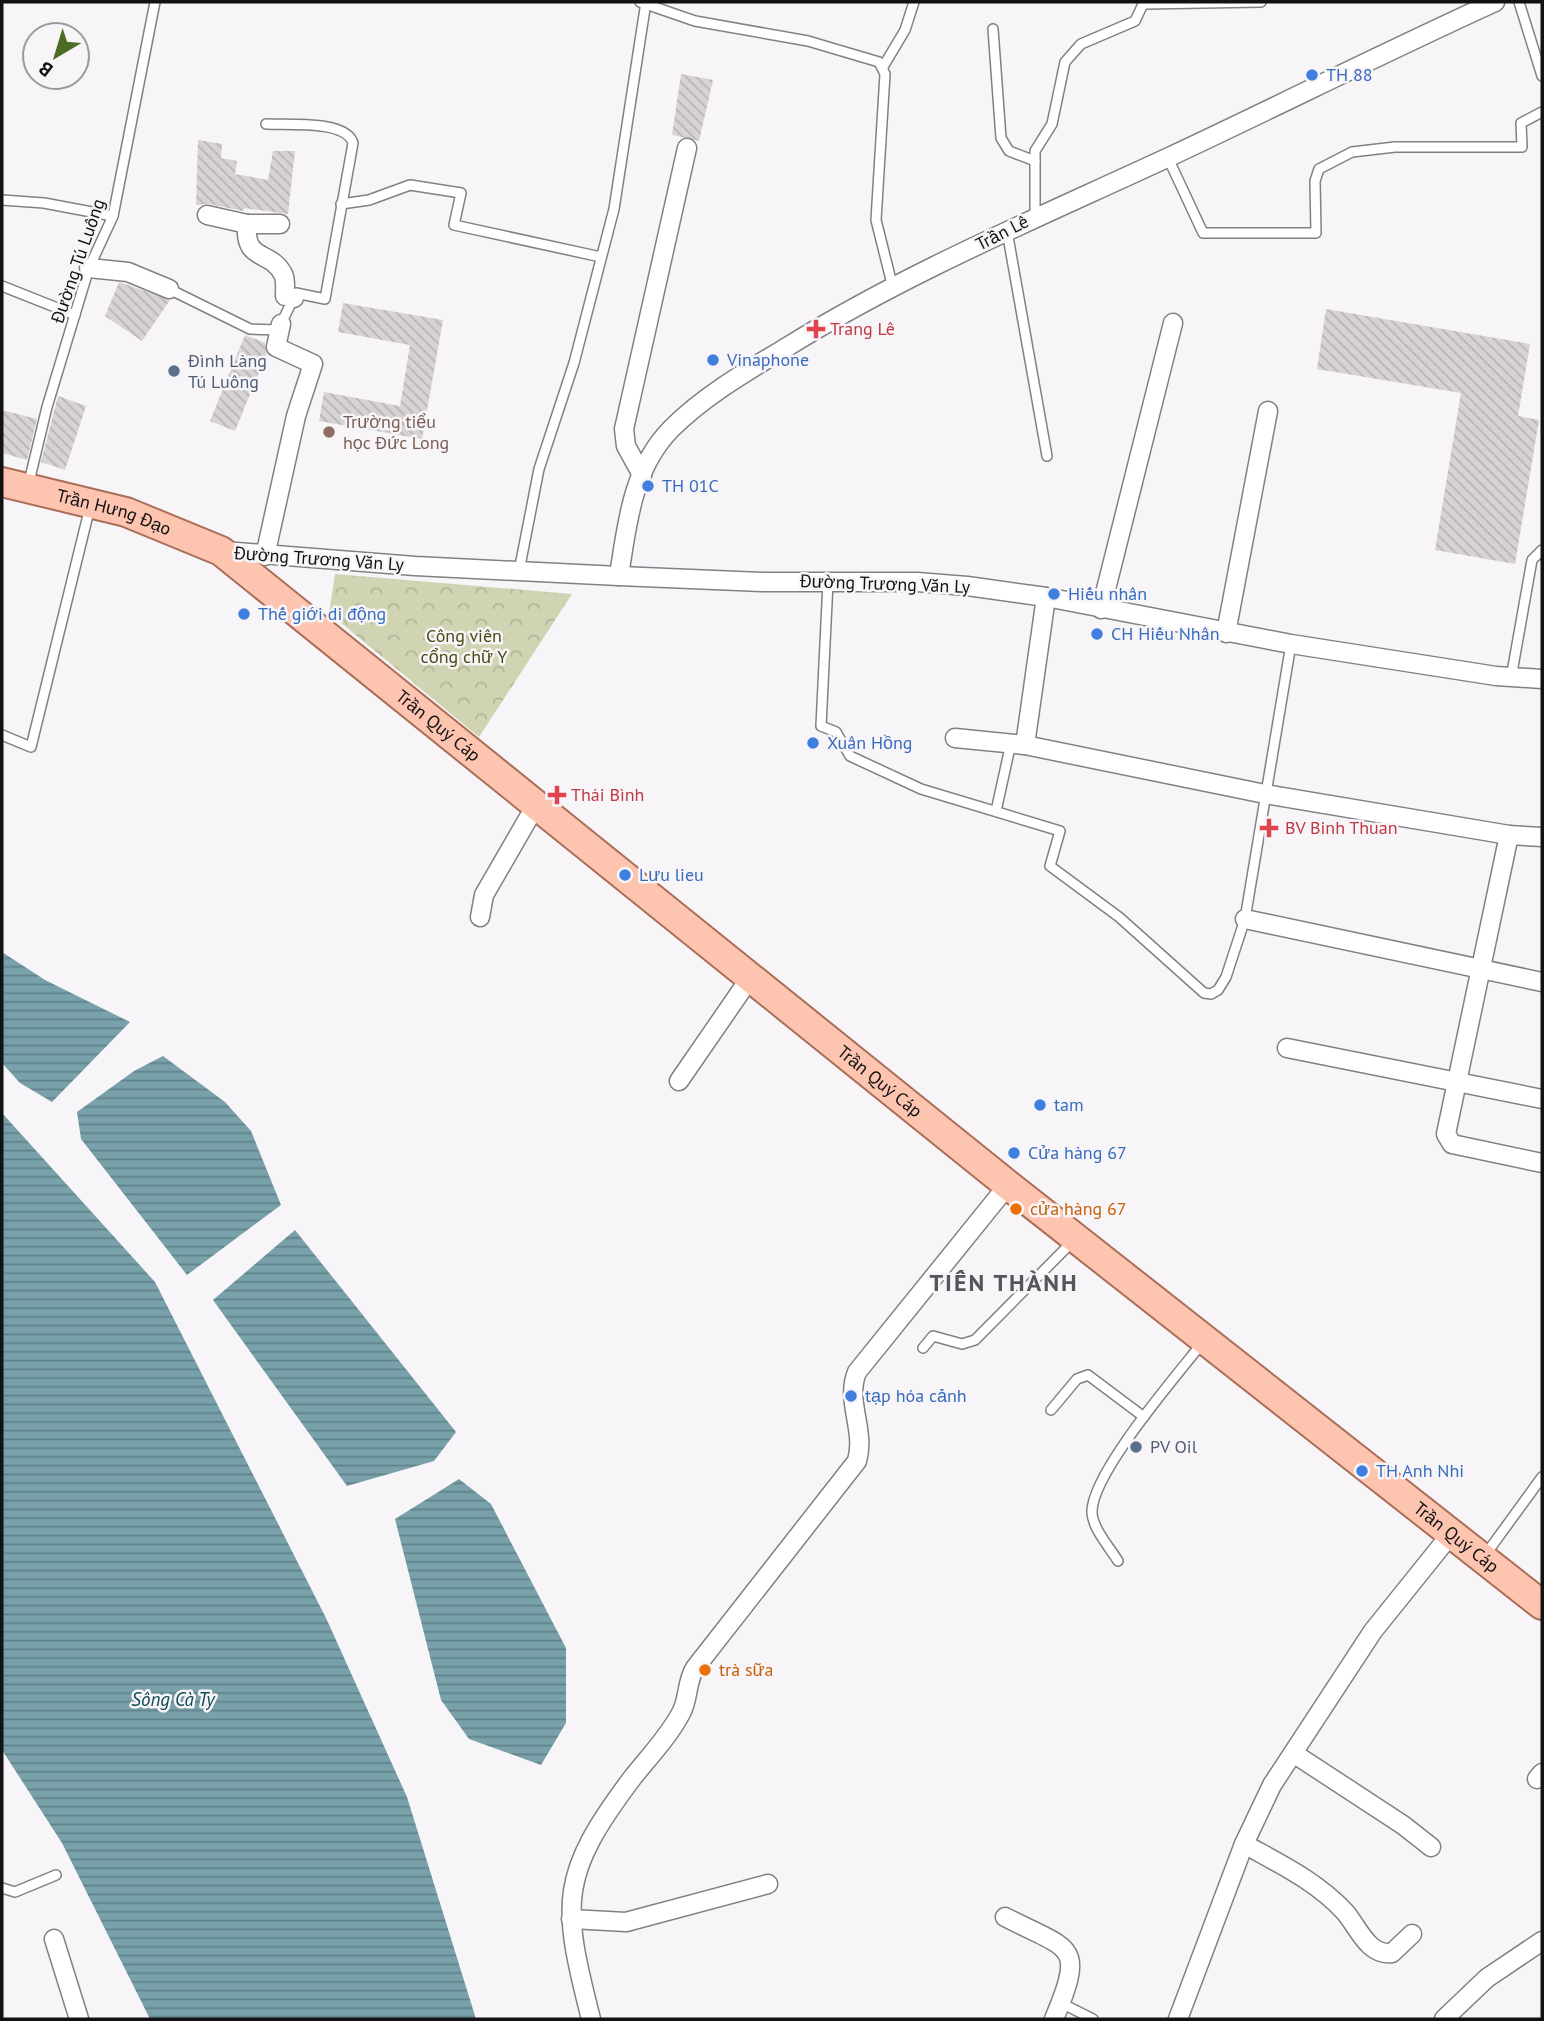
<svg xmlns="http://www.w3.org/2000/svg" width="1544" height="2021" viewBox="0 0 1544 2021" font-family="'PT Sans',sans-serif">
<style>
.park{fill:url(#park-crowns)}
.water{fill:url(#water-rules)}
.building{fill:url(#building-back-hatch)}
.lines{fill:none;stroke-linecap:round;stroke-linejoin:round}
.service-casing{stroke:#828084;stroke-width:12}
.minor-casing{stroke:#828084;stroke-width:21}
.primary-casing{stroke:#aa6d57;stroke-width:32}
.service{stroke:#fff;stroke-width:9}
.minor{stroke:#fff;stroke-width:18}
.primary{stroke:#fdc5b0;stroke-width:28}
.shop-dot{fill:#3f7fe0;stroke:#f8f5f9;stroke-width:2.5}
.health-dot{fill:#e0444e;stroke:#f8f5f9;stroke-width:2.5}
.service-dot{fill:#5c6f8a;stroke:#f8f5f9;stroke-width:2.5}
.education-dot{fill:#8d6e63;stroke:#f8f5f9;stroke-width:2.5}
.food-dot{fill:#e8710a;stroke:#f8f5f9;stroke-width:2.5}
.labels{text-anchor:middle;stroke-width:5;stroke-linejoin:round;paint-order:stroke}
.shop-label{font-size:18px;fill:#366cbe;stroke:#f8f5f9;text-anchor:start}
.street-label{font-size:18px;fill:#121113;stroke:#f8f5f9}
.health-label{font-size:18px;fill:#be3a42;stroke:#f8f5f9;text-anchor:start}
.service-label{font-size:18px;fill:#4e5e75;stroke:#f8f5f9;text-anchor:start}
.education-label{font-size:18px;fill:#785e54;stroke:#f8f5f9;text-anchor:start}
.park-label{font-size:18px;fill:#484b13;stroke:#f8f5f9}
.food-label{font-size:18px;fill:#c56008;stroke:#f8f5f9;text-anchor:start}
.water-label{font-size:19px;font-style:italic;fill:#0c4954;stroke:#f8f5f9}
.district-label{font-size:24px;font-weight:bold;letter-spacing:2px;fill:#575559;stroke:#f8f5f9}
</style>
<defs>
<pattern id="park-crowns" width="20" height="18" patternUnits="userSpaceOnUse" patternTransform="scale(1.75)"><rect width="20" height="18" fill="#d1d4b3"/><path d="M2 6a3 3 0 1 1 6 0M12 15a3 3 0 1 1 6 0" fill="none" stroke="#b2b599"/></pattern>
<pattern id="water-rules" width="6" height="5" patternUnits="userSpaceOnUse" patternTransform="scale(1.75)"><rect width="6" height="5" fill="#78a1aa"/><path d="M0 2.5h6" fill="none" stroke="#618289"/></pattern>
<pattern id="building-back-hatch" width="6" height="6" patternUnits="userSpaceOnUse" patternTransform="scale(1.75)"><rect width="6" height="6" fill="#d7d2d3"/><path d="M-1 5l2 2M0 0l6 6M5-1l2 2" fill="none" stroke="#b8b3b4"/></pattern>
</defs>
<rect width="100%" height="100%" fill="#f8f5f9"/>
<polygon class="park" points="335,574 572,594 479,737 329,613"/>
<g class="water">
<polygon points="2,952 45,980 130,1022 52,1102 20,1083 2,1063"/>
<polygon points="163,1056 225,1102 251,1131 281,1205 187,1275 81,1139 77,1112 134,1071"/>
<polygon points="2,1113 155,1282 326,1618 407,1797 476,2019 150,2019 62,1843 2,1750"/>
<polygon points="295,1230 456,1432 434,1461 347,1486 213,1300"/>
<polygon points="459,1479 491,1504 566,1648 566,1723 541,1765 469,1739 441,1700 395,1519"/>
</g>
<g class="building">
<polygon points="681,74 713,80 699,141 672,135"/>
<polygon points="198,140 222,144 221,158 237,161 235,174 268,180 273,151 295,151 288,214 244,208 243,211 209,204 196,205"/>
<polygon points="119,282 170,300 142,341 105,316"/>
<polygon points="343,303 443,320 422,439 319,421 324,392 400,406 410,345 338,332"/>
<polygon points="1326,309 1530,344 1518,416 1539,420 1515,564 1435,550 1461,393 1317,369"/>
<polygon points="245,335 265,343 267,353 235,431 210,421"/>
<polygon points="58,396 86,406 65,470 41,462"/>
<polygon points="2,410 37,419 27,460 2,453"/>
</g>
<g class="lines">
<g class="service-casing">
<g id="service">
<polyline points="640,2 695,21 808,41 879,62 885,74 876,220 893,288"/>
<polyline points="1519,2 1542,76"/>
<polyline points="1144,4 1261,2"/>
<polyline points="993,29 1001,138 1009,151 1035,161"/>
<polyline points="883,67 905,30 914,2"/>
<polyline points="1168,158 1203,233 1316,233 1315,181 1319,169 1352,152 1395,147 1522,147 1521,123 1542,112"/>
<polyline points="2,200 44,203 113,216"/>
<polyline points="341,204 369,200 410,185 461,193 454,225 601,257"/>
<polyline points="1035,216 1035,151 1052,124 1065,62 1081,44 1135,21 1144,2"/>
<polyline points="1007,231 1047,456"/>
<polyline points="2,286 75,315"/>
<path d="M169,289L250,329L278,330L296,293L325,299L353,143C346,120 288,125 266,124"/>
<polyline points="28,486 47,407 89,268 113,216 155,2"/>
<polyline points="519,571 539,469 574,363 614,209 646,2"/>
<polyline points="828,582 821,726 836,732 850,756 921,789 1060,831 1050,866 1119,917 1204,993 1211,994 1218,990 1226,977 1245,919 1291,644"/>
<polyline points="1511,678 1532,560 1542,550"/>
<polyline points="2,735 31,747 90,507"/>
<polyline points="996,811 1011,743"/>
<polyline points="923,1348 933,1336 962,1344 975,1340 1074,1240"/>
<polyline points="1051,1410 1077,1379 1088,1375 1144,1417"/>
<polyline points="1486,1554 1542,1477"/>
<path d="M1118,1561C1110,1548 1093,1529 1092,1513C1090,1475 1178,1374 1203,1342"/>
<polyline points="2,1888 15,1892 56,1875"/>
<polyline points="1061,2003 1093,2019"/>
</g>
</g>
<g class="minor-casing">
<g id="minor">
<path d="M207,215L247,224C244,263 270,249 283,274C286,279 285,290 285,296L294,298"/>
<polyline points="247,224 280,224"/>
<polyline points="89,268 128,272 169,289"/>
<polyline points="642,475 626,446 624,429 687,148"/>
<polyline points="224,551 415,566 619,576 762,582 917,582 967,586 1046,597 1291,644 1496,676 1542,679"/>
<polyline points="265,556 296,416 313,364 276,347 281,324"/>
<path d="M619,576C627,524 632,469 671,429C704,396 747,371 787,347C908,272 1040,217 1169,157C1278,106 1385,52 1495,2"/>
<polyline points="1101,609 1173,323"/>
<polyline points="1226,633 1268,411"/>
<polyline points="955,738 1025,745 1265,794 1509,835 1542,837"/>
<polyline points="1025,745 1046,597"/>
<polyline points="1509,835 1446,1134 1452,1144 1542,1163"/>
<polyline points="480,917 484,895 536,805"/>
<polyline points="1245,919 1542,982"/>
<polyline points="1287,1048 1542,1099"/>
<polyline points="679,1081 750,978"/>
<polyline points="1293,1753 1403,1825 1431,1847"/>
<polyline points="1537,1779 1542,1773"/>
<path d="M1244,1844C1280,1864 1316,1881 1345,1912C1358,1927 1368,1956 1392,1953L1412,1934"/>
<path d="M1005,1917C1071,1951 1086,1943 1054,2019"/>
<polyline points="571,1919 626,1922 768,1884"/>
<polyline points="54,1939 79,2019"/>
<path d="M591,2019C561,1902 559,1875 633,1777C649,1757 669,1736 681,1713C689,1699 686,1682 695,1668L857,1461C866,1430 845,1401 857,1372L1008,1185"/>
<polyline points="1178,2019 1244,1844 1272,1785 1373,1631 1451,1534"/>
<polyline points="1444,2019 1487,1978 1542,1941"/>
</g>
</g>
<g class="primary-casing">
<g id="primary">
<path id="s1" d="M2,482L126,512L221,551L1008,1185L1542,1605"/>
</g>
</g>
<use href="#service" class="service"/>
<use href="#minor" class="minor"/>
<use href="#primary" class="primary"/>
</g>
<g class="shop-dot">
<circle cx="1312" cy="75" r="7"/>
<circle cx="713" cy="360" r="7"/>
<circle cx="648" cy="486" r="7"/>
<circle cx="1054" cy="594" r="7"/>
<circle cx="244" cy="614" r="7"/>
<circle cx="1097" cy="634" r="7"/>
<circle cx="813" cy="743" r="7"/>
<circle cx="625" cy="875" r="7"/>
<circle cx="1040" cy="1105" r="7"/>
<circle cx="1014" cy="1153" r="7"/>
<circle cx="851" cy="1396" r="7"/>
<circle cx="1362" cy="1471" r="7"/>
</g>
<g class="health-dot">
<path d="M812.5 318.5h7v7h7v7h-7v7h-7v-7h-7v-7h7z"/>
<path d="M553.5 784.5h7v7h7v7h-7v7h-7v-7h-7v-7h7z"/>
<path d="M1265.5 817.5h7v7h7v7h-7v7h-7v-7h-7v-7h7z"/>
</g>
<g class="service-dot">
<circle cx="174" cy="371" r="7"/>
<circle cx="1136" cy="1447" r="7"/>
</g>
<circle class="education-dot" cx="329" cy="432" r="7"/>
<g class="food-dot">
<circle cx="1016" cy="1209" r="7"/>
<circle cx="705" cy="1670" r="7"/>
</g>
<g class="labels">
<g class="shop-label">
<text x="1326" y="81">TH 88</text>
<text x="727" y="366">Vinaphone</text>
<text x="662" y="492">TH 01C</text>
<text x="1068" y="600">Hiếu nhân</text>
<text x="258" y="620">Thế giới di động</text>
<text x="1111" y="640">CH Hiếu Nhân</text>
<text x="827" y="749">Xuân Hồng</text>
<text x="639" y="881">Lưu lieu</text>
<text x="1054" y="1111">tam</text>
<text x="1028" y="1159">Cửa hàng 67</text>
<text x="865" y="1402">tạp hóa cảnh</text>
<text x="1376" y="1477">TH Anh Nhi</text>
</g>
<g class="street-label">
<text transform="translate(1002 233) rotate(-27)" y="6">Trần Lê</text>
<text transform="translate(78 261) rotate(-71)" y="6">Đường Tú Luông</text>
<text dy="6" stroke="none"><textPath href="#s1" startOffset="116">Trần Hưng Đạo</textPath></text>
<text transform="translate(319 559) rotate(4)" y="6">Đường Trương Văn Ly</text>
<text transform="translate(885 584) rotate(2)" y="6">Đường Trương Văn Ly</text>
<text dy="6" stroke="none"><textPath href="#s1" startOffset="509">Trần Quý Cáp</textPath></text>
<text dy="6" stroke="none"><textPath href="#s1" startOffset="1076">Trần Quý Cáp</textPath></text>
<text dy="6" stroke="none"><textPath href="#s1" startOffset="1811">Trần Quý Cáp</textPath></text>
</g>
<g class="health-label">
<text x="830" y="335">Trang Lê</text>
<text x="571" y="801">Thái Bình</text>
<text x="1285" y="834">BV Binh Thuan</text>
</g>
<g class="service-label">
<text x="188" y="367">Đình Làng<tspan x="188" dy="21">Tú Luông</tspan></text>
<text x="1150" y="1453">PV Oil</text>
</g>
<g class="education-label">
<text x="343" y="428">Trường tiểu<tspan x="343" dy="21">học Đức Long</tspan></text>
</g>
<g class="park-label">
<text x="464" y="642">Công viên<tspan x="464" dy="21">cổng chữ Y</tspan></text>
</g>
<g class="food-label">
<text x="1030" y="1215">cửa hàng 67</text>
<text x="719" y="1676">trà sữa</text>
</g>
<g class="water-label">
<text x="173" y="1706">Sông Cà Ty</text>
</g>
<g class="district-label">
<text x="1004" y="1291">TIẾN THÀNH</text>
</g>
</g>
<rect width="1544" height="2021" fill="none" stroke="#121113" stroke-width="7"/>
<g transform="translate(56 56) rotate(218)"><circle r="33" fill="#f8f5f9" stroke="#9c9a9d" stroke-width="2"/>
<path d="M0-5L12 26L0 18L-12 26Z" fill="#4c6c23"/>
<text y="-10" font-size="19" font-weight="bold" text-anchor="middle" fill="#121113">B</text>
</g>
</svg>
